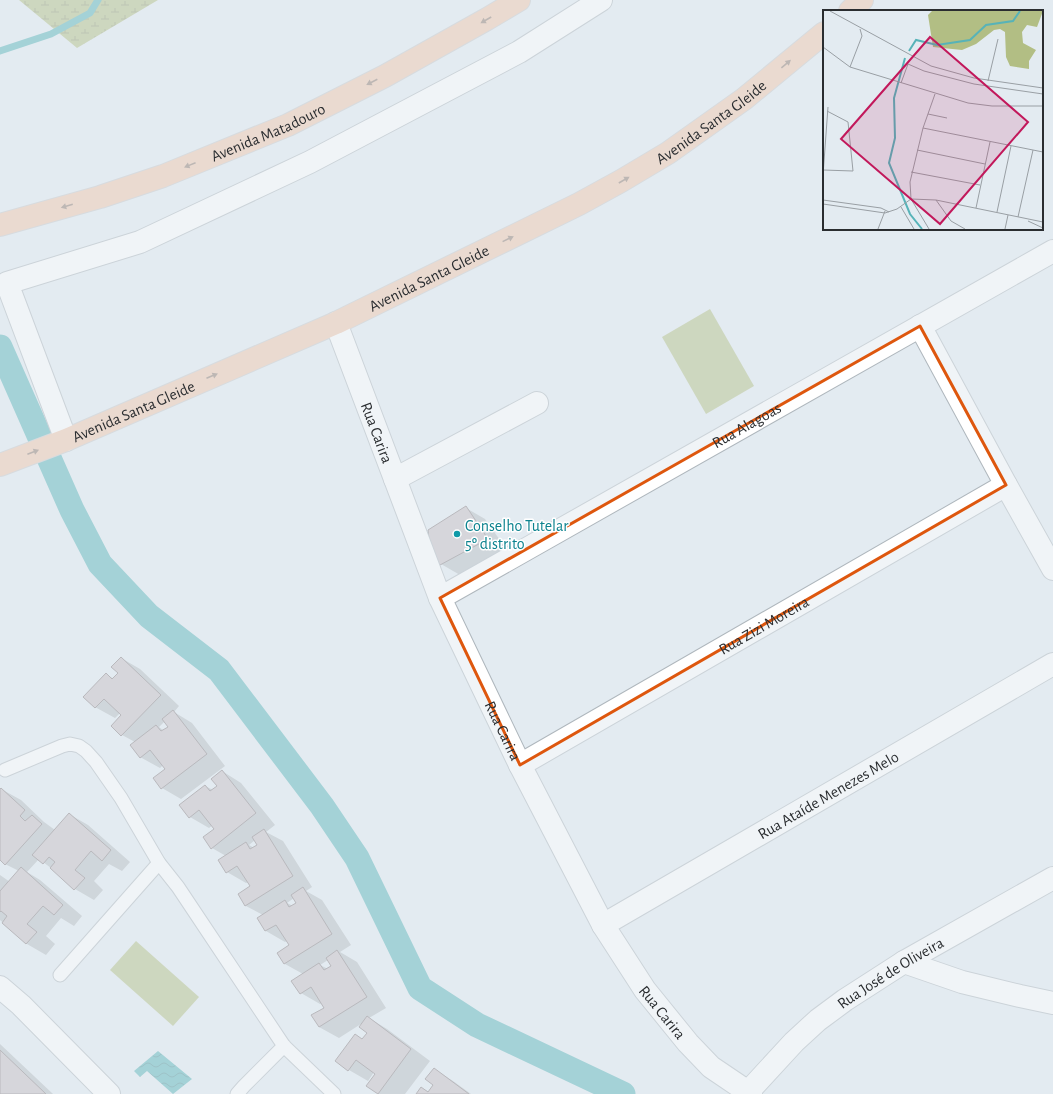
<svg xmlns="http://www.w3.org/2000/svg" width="1053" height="1094" viewBox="0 0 1053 1094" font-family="'Alegreya Sans',sans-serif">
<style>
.wetland{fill:url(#wetland-marsh)}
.garden{fill:#b2be84}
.water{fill:url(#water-waves)}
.shadow{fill:#0003;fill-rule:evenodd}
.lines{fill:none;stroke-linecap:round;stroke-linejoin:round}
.stream{stroke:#57b3b8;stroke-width:7}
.canal{stroke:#57b3b8;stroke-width:25}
.building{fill:#c6bcc0;stroke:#857c7f}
.lane-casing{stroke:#afb7bd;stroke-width:15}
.street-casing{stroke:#afb7bd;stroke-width:24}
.primary-casing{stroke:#c8c8c9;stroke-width:24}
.lane{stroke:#fff;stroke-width:13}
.street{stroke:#fff;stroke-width:22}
.primary{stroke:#f2c5a9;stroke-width:22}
.oneway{fill:#8e796c}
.marked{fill:none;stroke:#de570e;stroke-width:3;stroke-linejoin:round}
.culture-dot{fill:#0f9aa8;stroke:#fff;stroke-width:1.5}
.labels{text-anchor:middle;stroke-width:3;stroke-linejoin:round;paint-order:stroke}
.street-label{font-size:16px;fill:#2a2d30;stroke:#fff}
.culture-label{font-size:16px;fill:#0d838f;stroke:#fff;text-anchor:start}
.inset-river{fill:none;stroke:#57b3b8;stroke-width:2}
.inset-road{fill:none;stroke:#999fa4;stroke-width:1}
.view{fill:#c2185b;fill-opacity:0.15;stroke:#c2185b;stroke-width:2}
.inset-edge{fill:none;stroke:#2a2d30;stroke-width:2}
</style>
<defs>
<pattern id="wetland-marsh" width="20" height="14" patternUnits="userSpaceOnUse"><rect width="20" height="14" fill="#b2be84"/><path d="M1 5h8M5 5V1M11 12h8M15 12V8" fill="none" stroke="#919b6c"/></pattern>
<pattern id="water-waves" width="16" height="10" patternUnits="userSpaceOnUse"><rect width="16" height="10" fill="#57b3b8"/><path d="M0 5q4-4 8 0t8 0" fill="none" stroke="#489296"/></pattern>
</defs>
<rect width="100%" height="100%" fill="#e3ebf1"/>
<polygon class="wetland" points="19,0 158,0 77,48"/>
<g class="garden">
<polygon points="710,309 754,386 706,414 662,337"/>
<polygon points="136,941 199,997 173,1026 110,970"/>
</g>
<polygon class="water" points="158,1051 192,1079 173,1094 147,1071 140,1077 134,1071"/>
<g class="shadow">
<polygon points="466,508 485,519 507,550 460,575 441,564"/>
<path d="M121,658L140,669L179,706L174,712L192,723L225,766L181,799L162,788L166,769L163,765L160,768L140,757L135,742L122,735L123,715L120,713L115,718L95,707L106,674L114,679L119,673ZM165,721L169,727L164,731L159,727Z"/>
<path d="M222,771L241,783L275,825L266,832L283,841L312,887L306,891L322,900L351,945L340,952L357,962L386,1008L369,1018L387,1029L430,1061L405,1094H379L368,1086L376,1074L374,1072L368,1081L349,1070L362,1040L368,1033L364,1022L339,1038L319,1027L325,1008L322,1003L320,1004L301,993L303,974L285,964L278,953L290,945L288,940L285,942L266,931L258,918L263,915L246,906L239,895L251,887L248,882L246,883L227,872L226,856L212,848L215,829L213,825L209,828L190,817L205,786L213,790L218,786ZM255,840L258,845L254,848L249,845ZM294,898L298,903L293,906L287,903ZM328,960L332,966L328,969L320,965Z"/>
<polygon points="1,789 21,800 44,822 55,830 69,814 88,825 130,862 122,871 109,864 94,881 103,890 94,900 75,889 51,868 39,859 27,872 40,880 82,916 74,926 61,918 46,936 55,944 46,955 27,944 0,920 0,875 10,882 19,871 5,864 0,859 0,791"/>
<polygon points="0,1044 53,1094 0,1094"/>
<polygon points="434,1069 453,1081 471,1094 417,1094 422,1088 429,1092 434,1085"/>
</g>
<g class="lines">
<polyline class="stream" points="0,51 51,34 90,13 98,0"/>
<polyline class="canal" points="0,347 72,510 100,564 149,616 219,670 322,806 357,858 420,988 477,1025 623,1094"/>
</g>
<g class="building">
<polygon points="466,506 488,539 440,565 431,558 428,530"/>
<polygon points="121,657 161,695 121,736 111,726 121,715 104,699 95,708 83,697 106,673 112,679 118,673 111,667"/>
<polygon points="173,710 207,754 161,789 153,778 165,769 150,750 140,758 130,745 156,725 161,731 168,727 162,719"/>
<polygon points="222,770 256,813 211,849 203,837 214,829 199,810 189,818 179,805 205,785 210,791 217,786 211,779"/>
<polygon points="1,788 25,810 20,816 25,821 32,815 42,824 5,865 0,860 0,789"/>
<polygon points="69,813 111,850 102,861 91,851 75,870 85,878 74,890 50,868 55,862 49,857 43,864 32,855"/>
<polygon points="264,829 293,876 245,906 238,894 250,886 237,866 226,873 218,860 246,842 250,849 257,845 252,837"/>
<polygon points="21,867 63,905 54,915 43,906 27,924 37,932 26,944 2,923 7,916 1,911 0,912 0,891"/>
<polygon points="303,887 332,934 284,964 277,953 289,945 276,925 265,931 257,918 285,900 289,907 296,903 291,895"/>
<polygon points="337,950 367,997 319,1027 311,1015 324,1008 311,987 300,994 291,981 319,963 324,970 331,966 326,958"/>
<polygon points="367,1016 411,1049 378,1094 366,1086 375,1074 356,1060 348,1071 335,1061 355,1034 362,1039 367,1033 359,1027"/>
<polygon points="0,1050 46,1094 0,1094"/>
<polygon points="434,1068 469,1094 416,1094 421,1087 428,1092 433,1085 425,1079"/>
</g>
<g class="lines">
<g class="lane-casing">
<g id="lane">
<polyline points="5,770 62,746 70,744 79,746 86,751 96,762 121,798 159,863 178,887 284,1046 244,1086 237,1094"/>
<polyline points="60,975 159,863"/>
<polyline points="284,1046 334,1094"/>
</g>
</g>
<g class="street-casing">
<g id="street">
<path id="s1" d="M336,323L440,598L520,765L603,925L645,990L688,1043L711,1067L751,1094"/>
<polyline points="920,326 1006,485 1053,569"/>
<polyline points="66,440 7,283 140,242 310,162 519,52 601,0"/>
<polyline points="395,479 537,403"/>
<path id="s2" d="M440,598L1053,251"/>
<path id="s3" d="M520,765L1006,485"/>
<path id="s4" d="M603,925L1053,664"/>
<polyline points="904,962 962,982 1020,996 1053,1003"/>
<polyline points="0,987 21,1005 109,1094"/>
<path id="s5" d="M748,1092L794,1042L818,1020L845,1000L904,962L1053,878"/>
</g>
</g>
<g class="primary-casing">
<g id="primary">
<polyline points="850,11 862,0"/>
<path id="s6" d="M0,225L100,197L163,176L288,125L385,76L487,19L519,0"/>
<path id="s7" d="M0,465L66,440L336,323L579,204L621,181L668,153L744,99L824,33"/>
</g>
</g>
<use href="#lane" class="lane"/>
<use href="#street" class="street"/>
<use href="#primary" class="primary"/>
</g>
<defs><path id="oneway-solid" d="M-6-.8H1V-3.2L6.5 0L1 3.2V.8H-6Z"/></defs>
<g class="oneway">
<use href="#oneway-solid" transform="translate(486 20) rotate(150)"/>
<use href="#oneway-solid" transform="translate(786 64) rotate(-40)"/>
<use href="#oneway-solid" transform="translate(372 82) rotate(153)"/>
<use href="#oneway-solid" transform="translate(190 165) rotate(158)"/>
<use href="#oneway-solid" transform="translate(624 180) rotate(-30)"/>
<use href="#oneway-solid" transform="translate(67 206) rotate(164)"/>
<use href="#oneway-solid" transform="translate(508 239) rotate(-26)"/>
<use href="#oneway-solid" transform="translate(212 376) rotate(-23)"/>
<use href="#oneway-solid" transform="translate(33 452) rotate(-21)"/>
</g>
<path d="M0 0H1053V1094H0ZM920,326L1006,485L520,765L440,598Z" fill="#e3ebf1" fill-opacity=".55" fill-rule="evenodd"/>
<path class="marked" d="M920,326L1006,485L520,765L440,598Z"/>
<circle class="culture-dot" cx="457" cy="534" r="4"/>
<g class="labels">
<g class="street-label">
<text dy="6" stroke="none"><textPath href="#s7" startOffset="791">Avenida Santa Gleide</textPath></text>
<text dy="6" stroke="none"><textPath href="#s6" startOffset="284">Avenida Matadouro</textPath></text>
<text dy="6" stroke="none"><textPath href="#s7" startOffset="468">Avenida Santa Gleide</textPath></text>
<text dy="6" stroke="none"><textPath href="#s7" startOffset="144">Avenida Santa Gleide</textPath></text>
<text dy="6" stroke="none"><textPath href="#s2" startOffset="352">Rua Alagoas</textPath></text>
<text dy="6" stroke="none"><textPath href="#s1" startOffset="117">Rua Carira</textPath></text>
<text dy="6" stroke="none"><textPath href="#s3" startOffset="281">Rua Zizi Moreira</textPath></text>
<text dy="6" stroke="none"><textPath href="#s1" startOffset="441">Rua Carira</textPath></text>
<text dy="6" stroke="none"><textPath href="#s4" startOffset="260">Rua Ataíde Menezes Melo</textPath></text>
<text dy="6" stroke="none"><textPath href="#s5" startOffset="187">Rua José de Oliveira</textPath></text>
<text dy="6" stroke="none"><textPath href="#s1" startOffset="765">Rua Carira</textPath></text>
</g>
<g class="culture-label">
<text x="465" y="531">Conselho Tutelar<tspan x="465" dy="18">5º distrito</tspan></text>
</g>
</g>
<g transform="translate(823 10)">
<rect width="220" height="220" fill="#e3ebf1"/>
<path d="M109,1H220L214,17L204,15L199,22L200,33L213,40L206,51V59L187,56L183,47L182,22L177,19L171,20L153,34L139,40L110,37L105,5Z" fill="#b2be84"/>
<path class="inset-river" d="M86,41L93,30L114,35L147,30L163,15L190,11L197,1M82,48L71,88L72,128L66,153L87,204L99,219"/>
<path class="inset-road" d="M7,1L108,56L151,68L220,78M0,37L27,57L145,93L169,96H220M27,57L39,26L37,19M165,71L175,29M78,73L85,54L101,61L151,74L220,84M105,104L124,108M100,118L220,142M94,140L162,154M0,160L30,161L25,112L4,101M88,162L157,175M0,165L5,97M88,189L113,190L220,212M0,190L58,198L66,202M113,190L128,211L142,219M0,194L62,203L74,199L88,189M78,197L91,219M153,198L167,132M174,202L188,136M195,207L210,140M205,211L220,218M55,219L62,201M106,219L88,189L87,172L100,118L112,84M182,219L185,205"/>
<path class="view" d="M107,27L205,112L117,214L18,129Z"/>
<rect width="220" height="220" class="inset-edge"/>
</g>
</svg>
